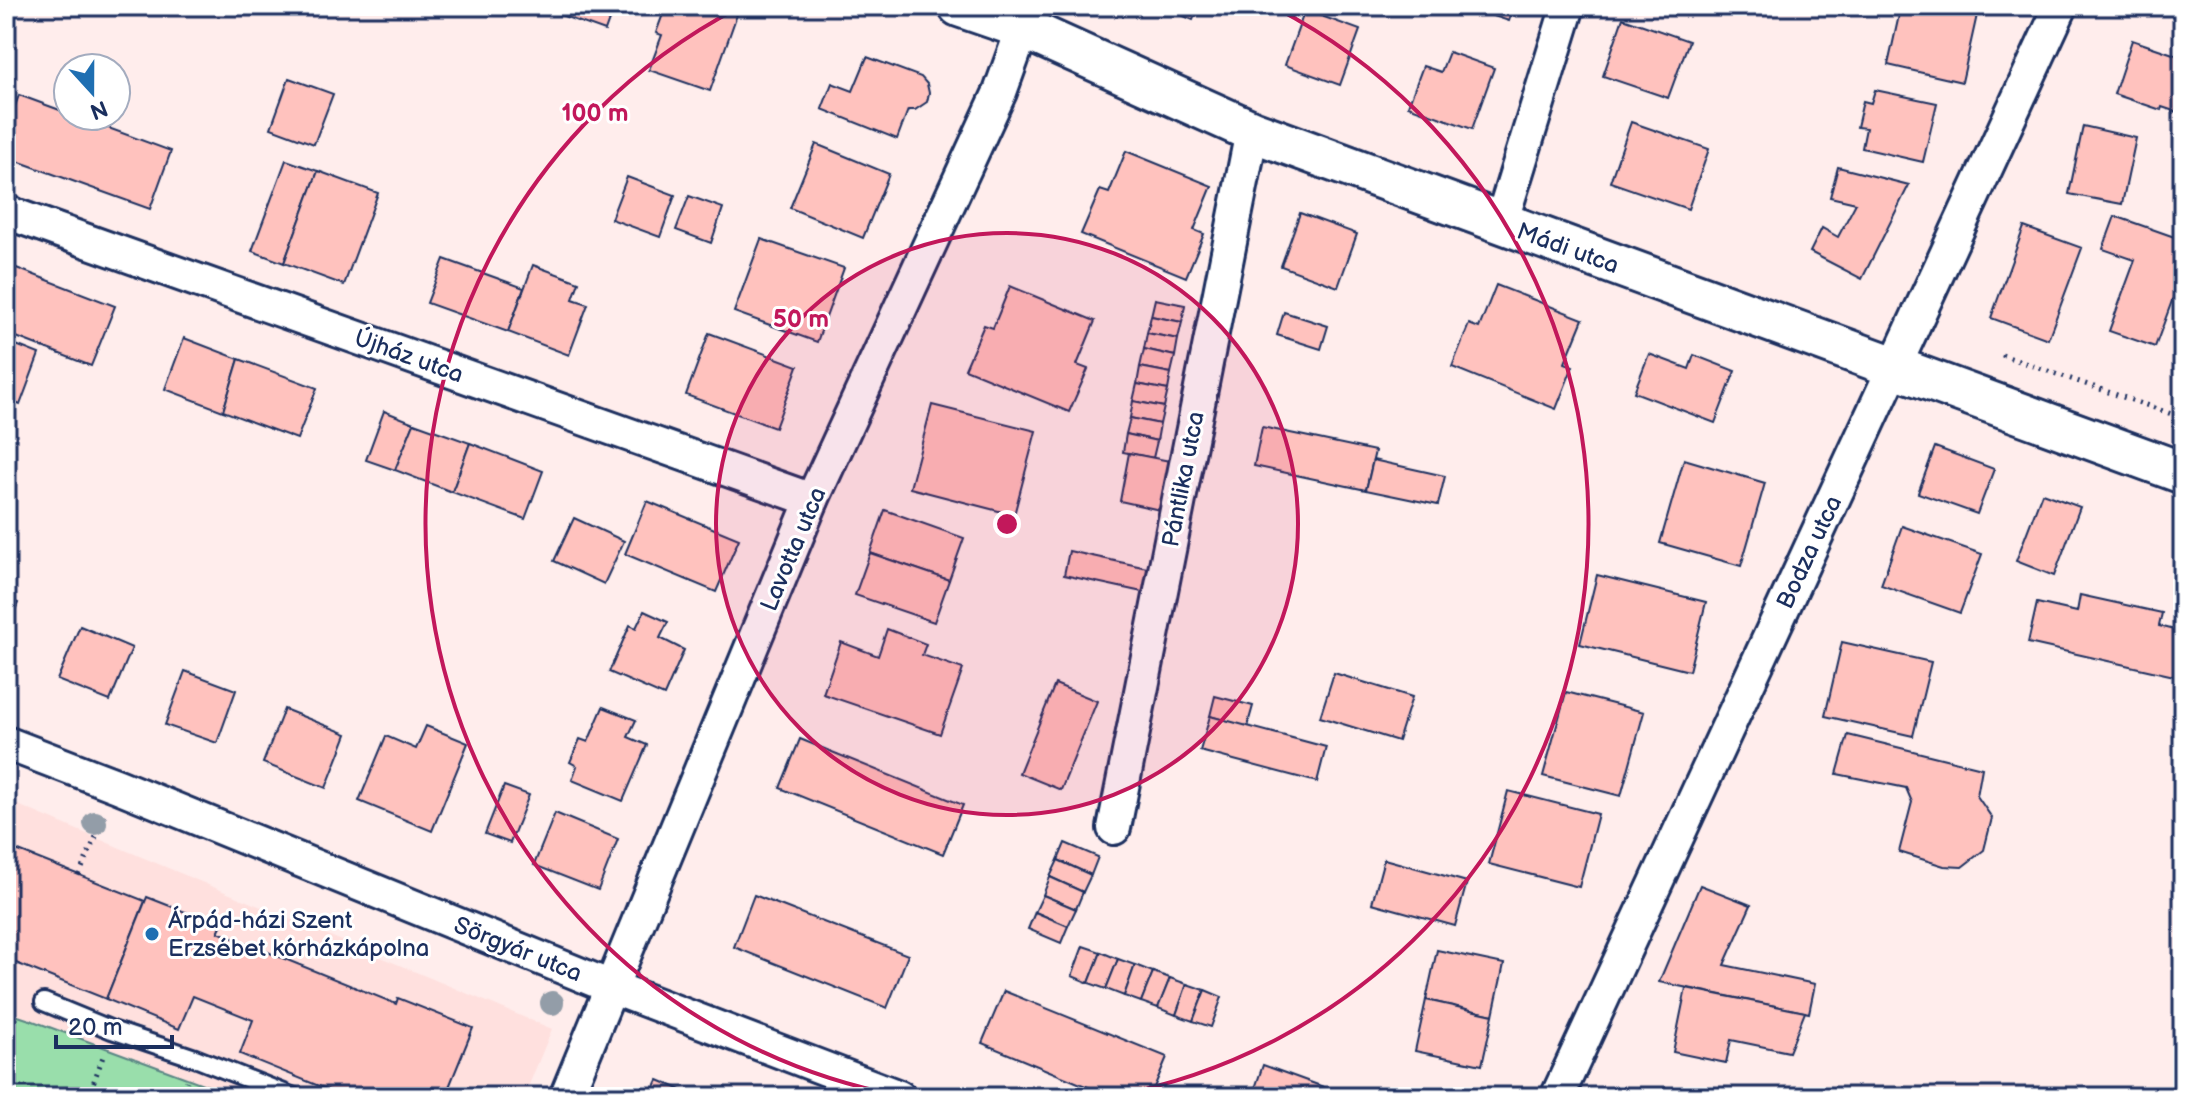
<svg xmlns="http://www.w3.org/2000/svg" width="2189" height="1103" viewBox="0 0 2189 1103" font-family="'Balsamiq Sans',sans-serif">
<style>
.built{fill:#ffe0de}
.green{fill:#99deab;stroke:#5a8684;stroke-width:2}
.building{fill:#ffc2be;stroke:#1b2f5e;stroke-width:2}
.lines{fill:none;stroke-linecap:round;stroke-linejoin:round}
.service-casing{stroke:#1b2f5e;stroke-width:22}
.minor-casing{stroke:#1b2f5e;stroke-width:38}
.tertiary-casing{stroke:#1b2f5e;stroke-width:46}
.path{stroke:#1b2f5e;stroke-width:5;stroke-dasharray:2 6;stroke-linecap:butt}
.service{stroke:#fff;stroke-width:16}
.minor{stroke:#fff;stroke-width:32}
.tertiary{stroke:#fff;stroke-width:40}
.tree{fill:#939da8}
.ring{fill:none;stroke:#c2185b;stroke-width:4}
.poi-dot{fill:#1f6fb2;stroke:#fff;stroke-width:3}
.labels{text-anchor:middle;stroke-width:6;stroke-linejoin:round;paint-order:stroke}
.street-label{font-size:24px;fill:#1b2f5e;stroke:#fff}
.poi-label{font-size:24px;fill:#1b2f5e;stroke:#fff;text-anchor:start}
.centre{fill:#c2185b;stroke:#fff;stroke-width:4}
.ring-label{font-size:24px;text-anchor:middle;font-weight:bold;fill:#c2185b;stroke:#fff;stroke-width:6;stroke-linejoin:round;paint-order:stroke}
</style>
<rect width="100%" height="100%" fill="#ffedec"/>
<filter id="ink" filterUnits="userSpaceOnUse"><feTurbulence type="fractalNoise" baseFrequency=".0125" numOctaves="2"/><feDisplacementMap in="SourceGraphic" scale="16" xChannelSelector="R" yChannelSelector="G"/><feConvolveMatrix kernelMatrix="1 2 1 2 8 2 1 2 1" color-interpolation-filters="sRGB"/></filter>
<g filter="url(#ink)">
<polygon class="built" points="6,800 552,1029 524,1097 6,1097"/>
<polygon class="green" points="6,1012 33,1021 238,1097 6,1097"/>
<g class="building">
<polygon points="555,6 614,6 605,31 552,12"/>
<polygon points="666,6 740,6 710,91 649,70 662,35 656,33"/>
<polygon points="1160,6 1199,6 1193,20"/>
<polygon points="1463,6 1514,6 1509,21"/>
<polygon points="1901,6 1979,6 1962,82 1888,65"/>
<polygon points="1305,10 1360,30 1340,85 1285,65"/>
<polygon points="1623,18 1689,41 1668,98 1603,76"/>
<polygon points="2132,40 2179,56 2183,49 2183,114 2162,107 2161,110 2114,94"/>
<polygon points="1449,52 1494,68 1472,129 1408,106 1423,66 1441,72"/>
<polygon points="867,57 921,77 927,84 929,93 927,102 915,110 908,110 897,139 822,109 832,83 853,91"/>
<polygon points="289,78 333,94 314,144 271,128"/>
<polygon points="1875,90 1937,103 1923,162 1862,148 1866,128 1857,127 1863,101 1871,103"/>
<polygon points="19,95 68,113 68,116 76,116 171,151 150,209 6,157 6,131"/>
<polygon points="1631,122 1709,149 1688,209 1610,182"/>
<polygon points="2083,126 2136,138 2122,204 2069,194"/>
<polygon points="816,144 889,174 863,238 790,208"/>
<polygon points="1126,151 1212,186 1194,230 1204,234 1186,277 1081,234 1100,190 1109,193"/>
<polygon points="286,160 318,171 284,263 252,251"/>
<polygon points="1838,167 1909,185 1862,279 1810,252 1822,228 1838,237 1856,203 1830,197"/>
<polygon points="318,171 378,193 344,285 284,263"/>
<polygon points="627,177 675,195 660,237 611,219"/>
<polygon points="689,196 723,208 711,243 676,230"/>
<polygon points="1300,213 1357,234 1338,287 1281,266"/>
<polygon points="2115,216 2183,240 2183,271 2155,347 2109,331 2135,260 2103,249"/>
<polygon points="2024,227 2082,248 2048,339 1991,318"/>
<polygon points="761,239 844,268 817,342 734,312"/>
<polygon points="444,259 524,288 508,332 427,303"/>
<polygon points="6,264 115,306 91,366 6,333"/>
<polygon points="533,265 579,282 573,299 588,304 569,355 508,332"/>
<polygon points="1496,285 1583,319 1565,363 1573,366 1556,409 1452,367 1469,324 1479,328"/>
<polygon points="1010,286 1095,321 1077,365 1088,369 1069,412 965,369 984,325 993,328"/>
<polygon points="1155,299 1185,305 1182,322 1151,316"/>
<polygon points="1284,312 1328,326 1321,349 1277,335"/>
<polygon points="1151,316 1182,322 1178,339 1147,333"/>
<polygon points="709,333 798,366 775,428 686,395"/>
<polygon points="1147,333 1178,339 1175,356 1144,349"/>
<polygon points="184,338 239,359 223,411 165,389"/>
<polygon points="6,341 39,354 20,405 6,399"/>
<polygon points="1144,349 1175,356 1171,373 1140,367"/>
<polygon points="1649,354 1689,369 1694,355 1735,371 1715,423 1634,392"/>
<polygon points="239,359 317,388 297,439 223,411"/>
<polygon points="1140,367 1171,373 1168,390 1137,384"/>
<polygon points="1137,384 1168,390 1164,407 1133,401"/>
<polygon points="1133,401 1164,407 1160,424 1130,418"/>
<polygon points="932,405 1036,431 1014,515 910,488"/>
<polygon points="384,411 414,423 395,470 366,460"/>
<polygon points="1130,418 1160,424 1157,441 1126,434"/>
<polygon points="414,423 470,443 452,492 395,470"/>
<polygon points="1262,427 1375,451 1366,490 1254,466"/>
<polygon points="1126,434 1157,441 1153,458 1123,452"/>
<polygon points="470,443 543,471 525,519 452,492"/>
<polygon points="1935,447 1994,469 1977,514 1918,493"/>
<polygon points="1129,453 1170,461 1160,510 1120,501"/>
<polygon points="1684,459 1765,483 1741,566 1660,543"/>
<polygon points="1373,460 1445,476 1438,505 1366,490"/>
<polygon points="2042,493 2080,507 2054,576 2016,561"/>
<polygon points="647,501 739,539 716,592 625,554"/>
<polygon points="885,510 964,538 949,580 870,553"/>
<polygon points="574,518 624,541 604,584 554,561"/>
<polygon points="1902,526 1982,554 1960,613 1881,585"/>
<polygon points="1069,551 1152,569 1147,593 1064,575"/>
<polygon points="870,553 949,580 934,622 855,595"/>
<polygon points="1597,575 1706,602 1689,671 1580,644"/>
<polygon points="2080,595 2162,613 2159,626 2183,632 2183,678 2028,643 2037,603 2077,612"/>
<polygon points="6,598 18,603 6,631"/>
<polygon points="644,611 668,622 660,638 684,650 664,696 609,672 630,625 636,628"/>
<polygon points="80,626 132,648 110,701 57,680"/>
<polygon points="887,629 926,644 922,655 963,669 940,734 823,694 841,642 878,656"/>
<polygon points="1842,642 1931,662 1913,736 1825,716"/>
<polygon points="185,671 236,690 217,743 165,725"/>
<polygon points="1334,673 1412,697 1398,741 1320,717"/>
<polygon points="1055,684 1097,701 1061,790 1019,773"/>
<polygon points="1566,692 1644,712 1621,796 1543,776"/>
<polygon points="1215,696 1253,706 1247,727 1210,716"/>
<polygon points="603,707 636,720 628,737 647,745 623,801 572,780 577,766 570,762 580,739 588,742"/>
<polygon points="284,709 347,734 326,788 263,763"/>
<polygon points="1210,716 1326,747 1317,782 1200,751"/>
<polygon points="426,726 468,743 432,831 359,801 386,736 416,749"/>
<polygon points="1848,735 1982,768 1977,796 1992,818 1984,850 1962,867 1944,866 1899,852 1912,802 1906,788 1837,774"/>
<polygon points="800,739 963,805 943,854 780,788"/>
<polygon points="504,786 529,795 510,843 485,834"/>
<polygon points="1508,791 1598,814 1579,887 1489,864"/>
<polygon points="555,813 618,839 598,890 534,865"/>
<polygon points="1065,843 1098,857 1091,875 1058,860"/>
<polygon points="6,846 145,901 106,999 6,959"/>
<polygon points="1384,859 1467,882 1455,926 1372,903"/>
<polygon points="1058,860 1091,875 1083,892 1050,877"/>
<polygon points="1050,877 1083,892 1076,909 1043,895"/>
<polygon points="1700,885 1751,905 1724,965 1815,984 1809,1013 1659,982"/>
<polygon points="754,895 908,955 887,1008 734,947"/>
<polygon points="1043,895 1076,909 1068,926 1035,912"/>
<polygon points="147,897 221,926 218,932 396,1004 398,998 473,1028 445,1097 415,1097 410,1095 409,1097 346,1097 240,1054 253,1020 193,996 179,1029 106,999"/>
<polygon points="1035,912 1068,926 1061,943 1028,929"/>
<polygon points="1083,946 1101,952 1089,983 1072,976"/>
<polygon points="1437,950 1504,964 1493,1015 1426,1000"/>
<polygon points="1101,952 1118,959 1106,989 1089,983"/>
<polygon points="1118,959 1135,965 1124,996 1106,989"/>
<polygon points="1135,965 1153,972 1141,1002 1124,996"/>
<polygon points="1153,972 1170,978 1158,1008 1141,1002"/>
<polygon points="1170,978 1187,984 1176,1015 1158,1008"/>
<polygon points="1187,984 1205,990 1193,1021 1176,1015"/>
<polygon points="1686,988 1805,1012 1789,1052 1731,1040 1726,1063 1673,1052"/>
<polygon points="1205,990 1222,997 1211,1027 1193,1021"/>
<polygon points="1004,991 1167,1057 1150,1097 1112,1097 982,1043"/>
<polygon points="1426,1000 1493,1015 1482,1065 1415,1051"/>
<polygon points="1263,1065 1351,1097 1252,1097"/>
<polygon points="658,1080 698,1097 650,1097"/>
</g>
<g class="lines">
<g class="service-casing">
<polyline id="service" points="44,1002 112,1030 195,1058 294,1097"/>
</g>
<g class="minor-casing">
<g id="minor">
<polyline points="6,212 812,500"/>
<polyline points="1501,223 1568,6"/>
<polyline points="6,743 118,786 611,987 899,1097"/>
<polyline points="1114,828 1252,131"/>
<polyline points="566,1097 812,500 1000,92 1031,6"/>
<polyline points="1557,1097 2061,6"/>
</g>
</g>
<g class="tertiary-casing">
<polyline id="tertiary" points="959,6 1023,28 1252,131 2183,473"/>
</g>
<g class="path">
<polyline points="2002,355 2183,418"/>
<polyline points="79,875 105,816"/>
<polyline points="88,1097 104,1054"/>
<polyline points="182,1097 187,1081"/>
</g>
<use href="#service" class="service"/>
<use href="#minor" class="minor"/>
<use href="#tertiary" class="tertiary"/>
</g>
<g class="tree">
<circle cx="95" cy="823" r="12"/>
<circle cx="552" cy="1003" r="12"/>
</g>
</g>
<circle cx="1007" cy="524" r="291" fill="#c2185b" fill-opacity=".12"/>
<g class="ring">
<circle cx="1007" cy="524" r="291"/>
<path d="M901 1096A582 582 0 0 1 738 8M1276 8A582 582 0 0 1 1113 1096"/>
</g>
<circle class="poi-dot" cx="152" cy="934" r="8"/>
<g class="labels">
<g class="street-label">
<text transform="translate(1568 248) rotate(20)" y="8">Mádi utca</text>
<text transform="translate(409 356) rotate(20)" y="8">Újház utca</text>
<text transform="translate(1183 479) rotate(-79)" y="8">Pántlika utca</text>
<text transform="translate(793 549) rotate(-67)" y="8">Lavotta utca</text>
<text transform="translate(1809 552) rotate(-65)" y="8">Bodza utca</text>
<text transform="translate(518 949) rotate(22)" y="8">Sörgyár utca</text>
</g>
<g class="poi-label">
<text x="168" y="928">Árpád-házi Szent<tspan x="168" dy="28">Erzsébet kórházkápolna</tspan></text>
</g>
</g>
<circle cx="1007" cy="524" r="12" class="centre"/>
<g class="ring-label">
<text x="595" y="121">100 m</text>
<text x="801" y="327">50 m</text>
</g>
<rect width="2189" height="1103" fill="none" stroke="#fff" stroke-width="32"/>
<rect x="16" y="16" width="2157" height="1071" fill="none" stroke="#1b2f5e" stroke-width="3" filter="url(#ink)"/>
<g transform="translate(92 92) rotate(159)"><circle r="38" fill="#ffffff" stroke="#a4acbf" stroke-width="2"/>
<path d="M0-6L14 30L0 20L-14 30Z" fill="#1f6fb2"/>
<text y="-12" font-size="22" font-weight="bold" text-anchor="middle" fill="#1b2f5e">N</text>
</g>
<path d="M56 1035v12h116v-12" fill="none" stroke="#1b2f5e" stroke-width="4"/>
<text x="68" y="1035" font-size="24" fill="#1b2f5e" stroke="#ffffff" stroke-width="6" paint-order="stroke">20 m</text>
</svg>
